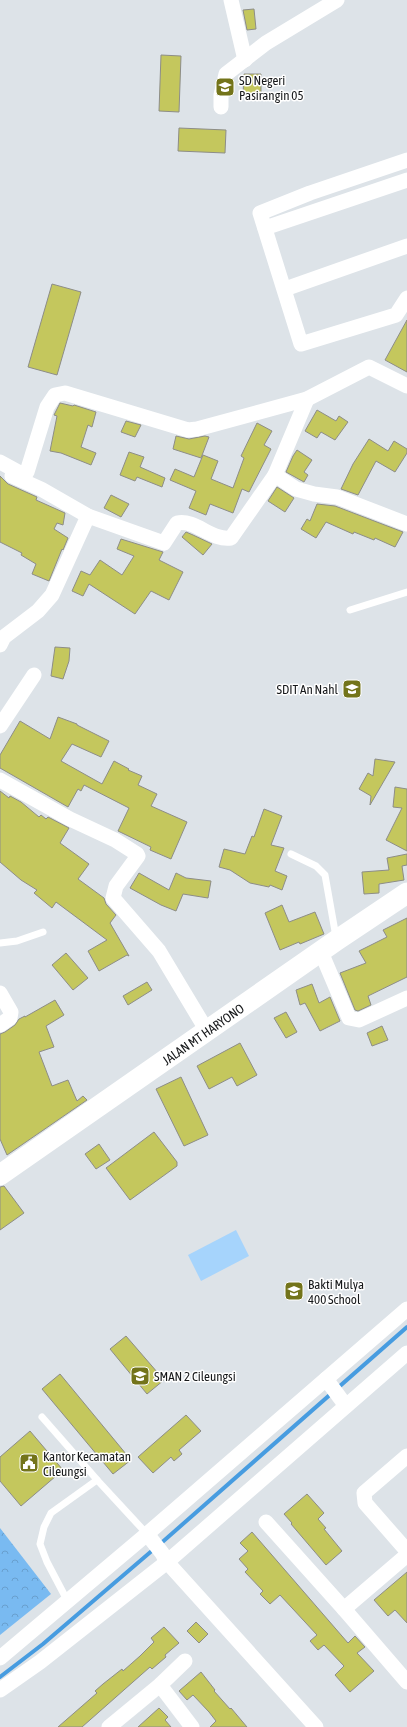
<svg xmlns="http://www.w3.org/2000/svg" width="407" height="1727" viewBox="0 0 407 1727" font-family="'Asap Condensed',sans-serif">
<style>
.forest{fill:url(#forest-crowns)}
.green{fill:#a6d4fc}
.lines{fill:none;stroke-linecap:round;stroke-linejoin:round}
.stream{stroke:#479ce0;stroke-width:4}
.building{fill:#c4c75d;stroke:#8d8d87}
.lane{stroke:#fff;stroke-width:7}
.street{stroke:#fff;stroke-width:15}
.secondary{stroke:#fff;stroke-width:21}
.labels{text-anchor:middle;stroke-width:3;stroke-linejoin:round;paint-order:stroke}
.poi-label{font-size:13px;fill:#16181a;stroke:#fff;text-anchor:start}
.street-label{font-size:13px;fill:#16181a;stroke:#fff}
</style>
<defs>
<pattern id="forest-crowns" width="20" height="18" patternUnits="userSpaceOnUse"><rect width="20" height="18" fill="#79baf1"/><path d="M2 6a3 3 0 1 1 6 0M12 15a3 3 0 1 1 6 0" fill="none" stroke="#689fce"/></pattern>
</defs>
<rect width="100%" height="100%" fill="#dde3e8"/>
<polygon class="forest" points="0,1528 51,1594 0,1635"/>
<polygon class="green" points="236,1230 249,1256 201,1281 188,1255"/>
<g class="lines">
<g class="stream">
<polyline points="159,1545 407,1327"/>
<polyline points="0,1677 43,1644 154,1549"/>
</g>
</g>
<g class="building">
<polygon points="254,9 256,29 247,30 243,10"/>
<polygon points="161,55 181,56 179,112 159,111"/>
<polygon points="244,74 261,74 261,96 243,95"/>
<polygon points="179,128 226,130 225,153 178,151"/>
<polygon points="52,284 81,292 57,375 28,367"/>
<polygon points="407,320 407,372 385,360"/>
<polygon points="60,403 73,406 74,405 96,412 92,427 88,425 81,447 96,453 91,465 61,453 50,451 57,416 54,415"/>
<polygon points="317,410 336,421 339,416 348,422 335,440 321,432 317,438 305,431"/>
<polygon points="126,421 141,425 135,437 121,432"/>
<polygon points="257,423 272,431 264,445 271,449 249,492 242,489 233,513 210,504 206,515 189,508 196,491 170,480 175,469 194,477 203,455 218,461 211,479 233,488 244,458 241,456"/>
<polygon points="176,436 189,439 205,436 209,437 201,458 173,449"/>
<polygon points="369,439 388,451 394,441 407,449 407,453 395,472 376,461 358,495 341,489 353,464"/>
<polygon points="297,450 312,460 304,472 308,475 304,482 286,472 293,456"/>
<polygon points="129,452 144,457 140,467 165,478 162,487 137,477 135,481 120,475"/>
<polygon points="0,476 8,484 37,497 36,500 65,513 63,525 57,523 54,529 68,538 63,550 62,549 49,581 32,574 36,564 21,555 22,553 0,542"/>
<polygon points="277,487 294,498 285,512 268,501"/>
<polygon points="111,495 129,504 121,517 104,508"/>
<polygon points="317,504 335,506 403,532 395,547 375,538 374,540 354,532 353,534 326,522 316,538 301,529 307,519 310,521"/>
<polygon points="186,532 193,535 212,544 203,555 182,537"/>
<polygon points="121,539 163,552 159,560 183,572 169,600 151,591 135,614 89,584 83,596 72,591 81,571 90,575 100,560 122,575 134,556 117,549"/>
<polygon points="55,647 70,648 69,661 63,679 51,676"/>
<polygon points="58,717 77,724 77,725 109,741 101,757 72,744 61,761 102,784 114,761 129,769 128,770 142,776 138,785 157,794 151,806 187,822 171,859 150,850 151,847 118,831 129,808 84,785 81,791 78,789 68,807 0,768 0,755 20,721 50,739"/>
<polygon points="375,759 395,762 370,805 371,796 359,789 368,773 373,776"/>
<polygon points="395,787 407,789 407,851 386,840 402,808 393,807"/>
<polygon points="0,791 9,798 10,796 21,802 39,817 41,815 46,819 48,817 69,828 60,843 89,864 78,879 104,898 106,904 116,915 110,923 129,956 127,955 99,971 88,951 107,940 56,902 52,908 34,893 37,890 21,880 0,862"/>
<polygon points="264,809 282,816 271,845 284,848 275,871 287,876 282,890 270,885 269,887 250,883 230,870 219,867 224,849 245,854 252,836 254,837"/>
<polygon points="407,854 407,865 402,866 404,880 379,884 379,893 364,894 362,872 389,870 387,858"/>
<polygon points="139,873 169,890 176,873 186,878 211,881 208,898 183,894 176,911 161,905 130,888"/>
<polygon points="282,905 289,922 315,912 324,934 300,944 299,942 280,950 265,913"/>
<polygon points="407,918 407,977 368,996 371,1005 358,1011 355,1010 340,973 366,963 359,951 387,937 383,930"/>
<polygon points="66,953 88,978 73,990 52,965"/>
<polygon points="147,982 152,990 128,1005 123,996"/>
<polygon points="312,984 319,1003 330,997 340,1021 320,1031 305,1003 300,1005 296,990"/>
<polygon points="55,1000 64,1015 46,1026 54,1047 39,1052 52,1086 68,1080 77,1101 83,1096 87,1100 7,1155 0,1139 0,1034 5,1032 15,1025 19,1019 25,1016 25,1017"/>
<polygon points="286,1012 297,1032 286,1038 274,1018"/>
<polygon points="382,1026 388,1040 372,1046 367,1033"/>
<polygon points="240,1043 257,1075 237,1086 232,1077 209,1089 197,1066"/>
<polygon points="181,1077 208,1135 184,1146 156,1089"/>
<polygon points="154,1132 177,1162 177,1166 130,1200 106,1168"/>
<polygon points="99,1144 110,1160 96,1169 85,1154"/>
<polygon points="4,1186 24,1213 0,1230 0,1187"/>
<polygon points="126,1336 164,1380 147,1394 110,1349"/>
<polygon points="60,1374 131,1460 113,1474 42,1389"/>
<polygon points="186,1415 201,1431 179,1450 182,1454 174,1461 171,1457 153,1473 138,1457"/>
<polygon points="30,1431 63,1470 21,1506 0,1481 0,1457"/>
<polygon points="307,1494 324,1513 318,1519 326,1528 324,1529 342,1551 326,1565 291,1524 292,1523 284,1514"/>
<polygon points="252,1532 348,1643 355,1636 365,1647 357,1653 374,1671 350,1692 335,1675 344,1666 324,1645 318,1650 310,1641 317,1635 280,1595 270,1604 260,1594 263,1591 245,1572 248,1569 239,1559 248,1551 240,1543"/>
<polygon points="407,1572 407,1623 395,1610 388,1616 374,1600"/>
<polygon points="196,1622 208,1634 199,1643 187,1631"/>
<polygon points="164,1627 179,1643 165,1655 166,1657 152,1669 150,1667 82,1727 58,1727 97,1693 95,1691 103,1684 122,1669 123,1671 140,1656 154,1642 151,1638"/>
<polygon points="201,1672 215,1690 214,1691 230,1709 231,1708 247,1727 210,1727 216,1721 209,1712 193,1695 187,1700 179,1691"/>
<polygon points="159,1708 168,1717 165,1720 171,1727 138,1727"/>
</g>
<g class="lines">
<g class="lane">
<polyline points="350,610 407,592"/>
<polyline points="291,854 316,866 325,875 336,937"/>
<polyline points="0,943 17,941 43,932"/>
<polyline points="42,1417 99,1482 147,1534"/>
<polyline points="67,1600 47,1562 40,1544 44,1527 51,1513 97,1480"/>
</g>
<g class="street">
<polyline points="231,0 245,60"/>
<polyline points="221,107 221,95 226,74 266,43 337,0"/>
<polyline points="407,160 310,193 260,213 301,344 396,315 407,298"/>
<polyline points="265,228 407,180"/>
<polyline points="285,289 407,246"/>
<polyline points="0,462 22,474 27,472 47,407 55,395 65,393 188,430 197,429 307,399 369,367 407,386"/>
<polyline points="275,475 296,489 314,494 337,497 407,524"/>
<path d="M12,476L41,489L88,516L164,543L177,523C196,519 211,541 231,538L275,475L307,399"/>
<polyline points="0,645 4,637 38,611 52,595 88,516"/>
<polyline points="0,726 34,675"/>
<polyline points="0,780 70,819 115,840 137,854 138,856 116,886 113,898 159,951 207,1031"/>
<polyline points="321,952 349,1018 359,1020 407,998"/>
<polyline points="0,993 11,1012 10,1018 0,1025"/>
<polyline points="326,1379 346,1406"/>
<polyline points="407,1456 364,1493 365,1503 407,1551"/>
<polyline points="266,1522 344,1609 407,1682"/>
<polyline points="147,1534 162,1553 167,1562 316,1727"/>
<polyline points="344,1609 407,1555"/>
<polyline points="0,1658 147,1534 407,1309"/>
<polyline points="160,1685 192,1727"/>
<polyline points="0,1690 40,1662 167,1562 407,1353"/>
<polyline points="109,1727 160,1685 185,1661"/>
</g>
<polyline class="secondary" points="0,1175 337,940 407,893"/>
</g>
<defs>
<g id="school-square" transform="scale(1)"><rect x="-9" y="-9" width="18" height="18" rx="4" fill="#73741a" stroke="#fff"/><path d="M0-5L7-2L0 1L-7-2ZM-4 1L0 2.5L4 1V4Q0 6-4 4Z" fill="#fff"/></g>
<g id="civic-square" transform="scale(1)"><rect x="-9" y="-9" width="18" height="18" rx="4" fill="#73741a" stroke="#fff"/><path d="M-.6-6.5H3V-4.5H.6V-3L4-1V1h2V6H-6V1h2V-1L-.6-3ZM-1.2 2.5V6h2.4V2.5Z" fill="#fff"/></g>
</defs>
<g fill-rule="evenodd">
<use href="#school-square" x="225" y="87"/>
<use href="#school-square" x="352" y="689"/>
<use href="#school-square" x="294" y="1291"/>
<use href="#school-square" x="140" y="1376"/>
<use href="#civic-square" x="29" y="1463"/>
</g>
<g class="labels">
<g class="poi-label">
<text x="239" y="85">SD Negeri<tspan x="239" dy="15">Pasirangin 05</tspan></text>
<text x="338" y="694" text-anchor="end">SDIT An Nahl</text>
<text x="308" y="1289">Bakti Mulya<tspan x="308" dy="15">400 School</tspan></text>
<text x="154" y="1381">SMAN 2 Cileungsi</text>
<text x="43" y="1461">Kantor Kecamatan<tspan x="43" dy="15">Cileungsi</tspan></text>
</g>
<g class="street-label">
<text transform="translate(203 1034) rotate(-35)" y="5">JALAN MT HARYONO</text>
</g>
</g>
</svg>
